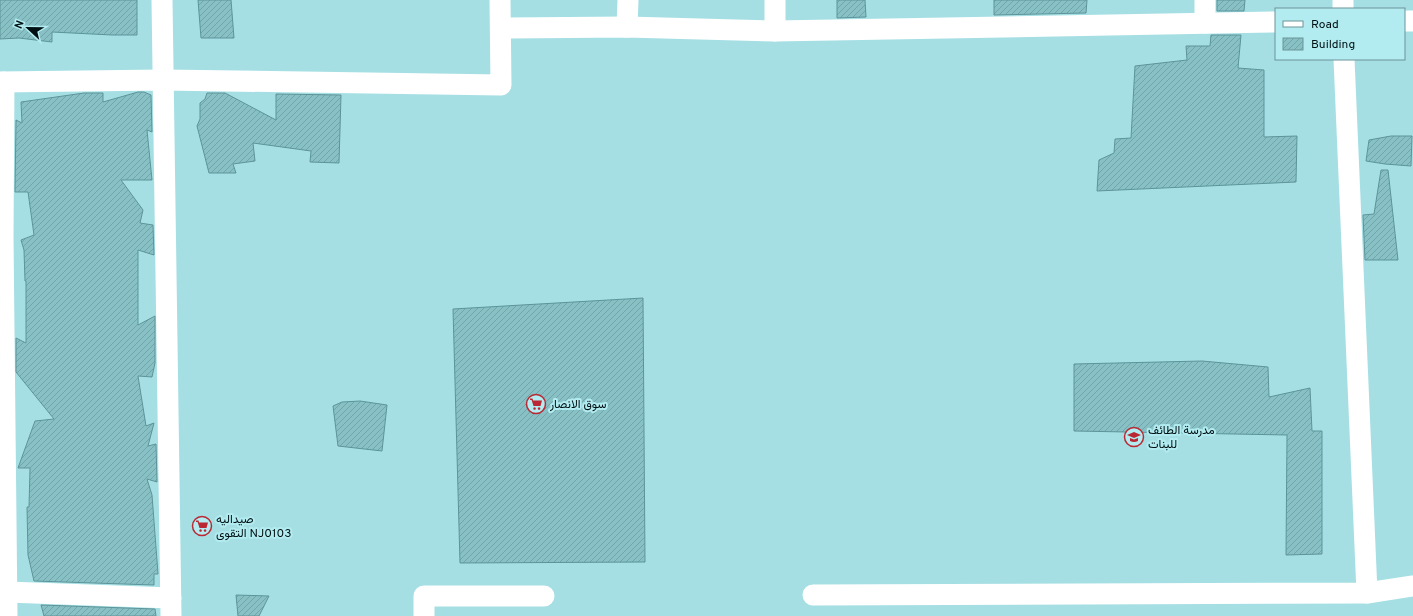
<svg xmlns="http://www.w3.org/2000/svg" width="1413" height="616" viewBox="0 0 1413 616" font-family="Overpass,Vazirmatn,sans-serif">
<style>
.building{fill:url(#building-hatch);stroke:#5c9499}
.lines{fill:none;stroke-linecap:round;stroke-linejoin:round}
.minor{stroke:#fff;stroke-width:21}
.labels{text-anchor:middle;stroke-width:4;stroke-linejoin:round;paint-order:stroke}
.poi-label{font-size:12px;fill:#001012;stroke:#b2ecf1;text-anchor:start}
</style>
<defs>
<pattern id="building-hatch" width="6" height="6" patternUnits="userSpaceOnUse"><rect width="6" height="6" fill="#87c0c5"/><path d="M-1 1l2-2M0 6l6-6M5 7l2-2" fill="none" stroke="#73a4a8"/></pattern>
</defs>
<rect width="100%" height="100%" fill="#a5dfe4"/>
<g class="building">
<polygon points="0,0 137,0 137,35 112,35 52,32 52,42 19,38 0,39"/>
<polygon points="198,0 231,0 234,38 201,38"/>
<polygon points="837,0 865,0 866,17 837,18"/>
<polygon points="994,0 1087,0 1086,13 994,15"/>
<polygon points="1217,0 1245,0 1244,11 1217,11"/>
<polygon points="1211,35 1241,35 1238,68 1264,70 1264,137 1297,136 1296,182 1097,191 1099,160 1114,153 1115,139 1131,138 1135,66 1187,60 1186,46 1210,46"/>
<polygon points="138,92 144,92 151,95 152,132 147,130 152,180 121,180 143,210 140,223 153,225 154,255 138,250 138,325 155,316 155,363 152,377 138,376 146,426 154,423 148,446 156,444 157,482 147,479 152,495 158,574 154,574 154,585 34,581 28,555 27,507 29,507 30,468 18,468 35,421 54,419 16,372 16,338 26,343 26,281 25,281 24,250 21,240 34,235 28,192 15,192 16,120 22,123 21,102 84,93 103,93 103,102"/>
<polygon points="207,93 225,93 276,120 276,94 341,95 339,163 310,162 311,151 253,143 255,161 233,164 236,173 209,173 197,126 200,119 200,103 205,99"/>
<polygon points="1391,136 1412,136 1411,166 1385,164 1366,161 1369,140"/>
<polygon points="1381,170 1388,170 1398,260 1365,260 1363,215 1374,214"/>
<polygon points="643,298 645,562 460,563 453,309"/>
<polygon points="1202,361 1268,367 1269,397 1310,388 1312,431 1322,431 1322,554 1286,555 1287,435 1074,431 1074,364"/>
<polygon points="360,401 387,405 382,451 338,446 333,406 342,402"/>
<polygon points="236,595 269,596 259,616 238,616"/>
<polygon points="41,605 155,609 156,616 44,616"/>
</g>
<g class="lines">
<g class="minor">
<polyline points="162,0 171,616"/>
<polyline points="775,0 775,31"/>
<polyline points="1205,0 1205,23"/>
<polyline points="1343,0 1343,9"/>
<polyline points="1404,21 1413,21"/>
<polyline points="627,27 628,0"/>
<polyline points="501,28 627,27 775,31 1276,22"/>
<polyline points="1344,59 1367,593"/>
<polyline points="0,82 163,80 501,85 500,0"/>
<polyline points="4,82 3,236 7,616"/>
<polyline points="7,592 171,598"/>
<polyline points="813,595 1367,593 1413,586"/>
<polyline points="424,616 424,596 544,596"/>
</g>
</g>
<defs>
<g id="supermarket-ring" transform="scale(1)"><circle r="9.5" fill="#b2ecf1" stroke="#ba2933" stroke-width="1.5"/><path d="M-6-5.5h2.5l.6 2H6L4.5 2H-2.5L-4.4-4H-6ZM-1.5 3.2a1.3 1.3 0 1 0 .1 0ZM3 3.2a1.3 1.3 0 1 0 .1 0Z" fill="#ba2933"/></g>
<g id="school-ring" transform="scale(1)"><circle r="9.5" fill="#b2ecf1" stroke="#ba2933" stroke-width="1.5"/><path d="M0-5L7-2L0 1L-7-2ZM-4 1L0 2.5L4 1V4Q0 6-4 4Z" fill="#ba2933"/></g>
</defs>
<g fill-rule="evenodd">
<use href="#supermarket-ring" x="536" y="404"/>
<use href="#school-ring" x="1134" y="437"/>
<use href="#supermarket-ring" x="202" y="526"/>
</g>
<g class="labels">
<g class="poi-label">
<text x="550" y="408">سوق الانصار</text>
<text x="1148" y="434">مدرسة الطائف<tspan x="1148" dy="14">للبنات</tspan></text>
<text x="216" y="523">صيداليه<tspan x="216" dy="14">التقوى NJ0103</tspan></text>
</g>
</g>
<rect x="1275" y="8" width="130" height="52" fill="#b2ecf1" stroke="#6b9498"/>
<rect x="1283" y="21" width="20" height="6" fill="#ffffff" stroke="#6b9498"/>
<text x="1311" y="28" font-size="12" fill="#001012">Road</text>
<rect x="1283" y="38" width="20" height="12" fill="url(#building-hatch)" stroke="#6b9498"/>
<text x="1311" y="48" font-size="12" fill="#001012">Building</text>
<g transform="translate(28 28) rotate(292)" stroke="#b2ecf1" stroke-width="3" paint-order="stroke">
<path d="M0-3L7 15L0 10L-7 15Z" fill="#001012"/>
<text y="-6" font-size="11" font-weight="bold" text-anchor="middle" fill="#001012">N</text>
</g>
</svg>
